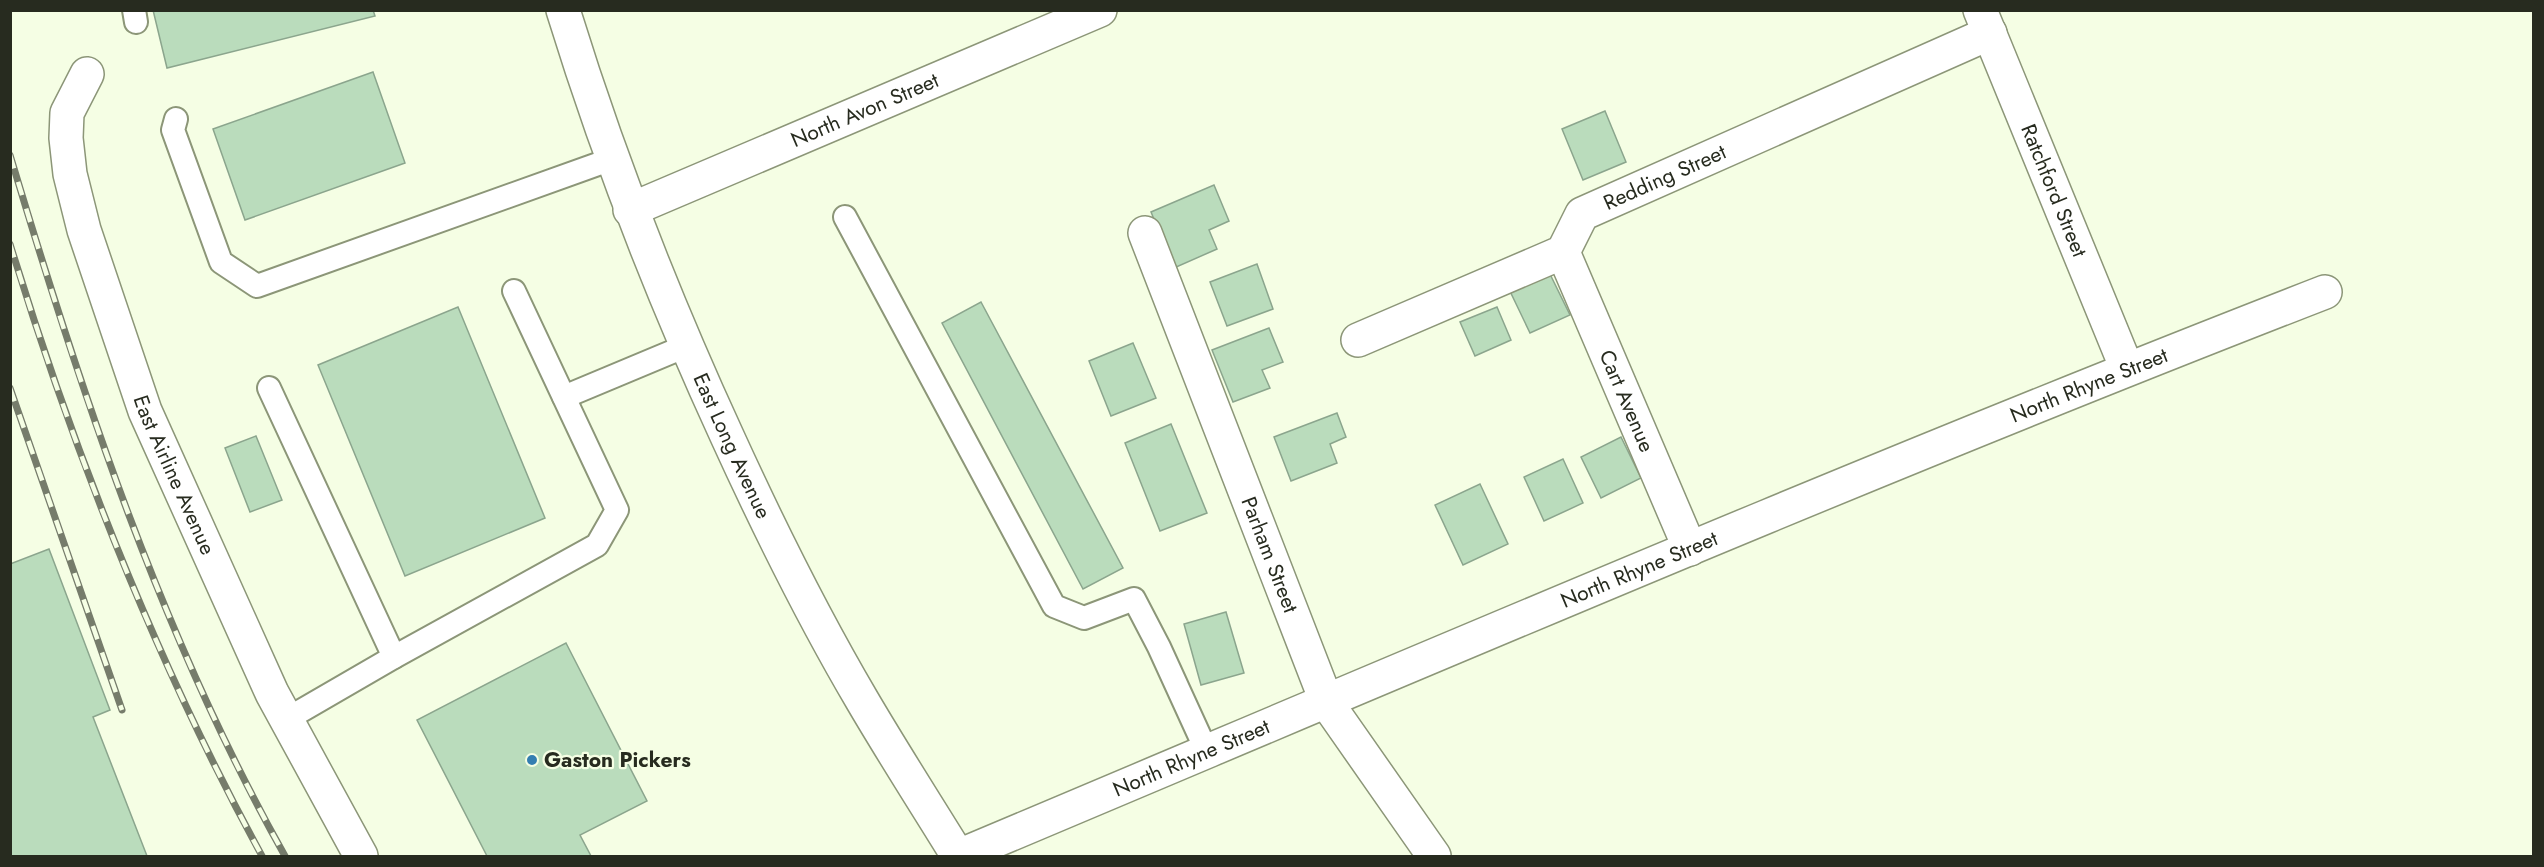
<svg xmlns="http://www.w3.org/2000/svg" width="2544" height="867" viewBox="0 0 2544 867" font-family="Jost,sans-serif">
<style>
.building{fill:#badcbc;stroke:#8ba58d;stroke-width:1.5}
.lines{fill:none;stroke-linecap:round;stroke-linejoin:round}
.service-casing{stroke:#8c9678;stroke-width:26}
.minor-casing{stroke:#8c9678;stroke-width:36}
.secondary-casing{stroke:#8c9678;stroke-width:36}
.service{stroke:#fff;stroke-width:22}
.minor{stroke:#fff;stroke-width:33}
.secondary{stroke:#fff;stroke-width:33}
.rail-casing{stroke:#767c6b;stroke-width:7}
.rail{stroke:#f5fee4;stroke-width:4.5;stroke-dasharray:14;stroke-linecap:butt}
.poi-dot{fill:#347eb1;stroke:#f5fee4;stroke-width:2}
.labels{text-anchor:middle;stroke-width:4.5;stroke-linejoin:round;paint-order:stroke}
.street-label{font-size:21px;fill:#272b1f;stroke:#f5fee4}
.poi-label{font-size:21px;font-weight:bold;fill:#272b1f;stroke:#f5fee4;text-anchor:start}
</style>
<rect width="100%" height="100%" fill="#f5fee4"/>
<g class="building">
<polygon points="153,10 373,10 375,16 167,68"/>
<polygon points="373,72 405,163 245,220 213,129"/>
<polygon points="1605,111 1626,162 1583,180 1562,129"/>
<polygon points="1214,185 1229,221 1209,230 1217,249 1174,268 1151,212"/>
<polygon points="1257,264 1273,309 1227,326 1210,282"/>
<polygon points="1547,268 1570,315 1530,333 1508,287"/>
<polygon points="981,302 1123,568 1083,589 942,323"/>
<polygon points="458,307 545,518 405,576 318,365"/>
<polygon points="1497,307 1511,340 1475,356 1460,322"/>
<polygon points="1269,328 1283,362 1262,370 1270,388 1233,402 1212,350"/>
<polygon points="1133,343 1156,398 1111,416 1089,361"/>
<polygon points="1337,413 1346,437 1330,444 1337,463 1291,481 1274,437"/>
<polygon points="1171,424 1207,513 1160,531 1125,443"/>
<polygon points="256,436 282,500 250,512 225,448"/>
<polygon points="1621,437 1641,478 1601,498 1581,457"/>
<polygon points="1563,459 1583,503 1544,521 1524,477"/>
<polygon points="1480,484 1508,544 1463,565 1435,505"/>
<polygon points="49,549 110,710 93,717 147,856 10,856 10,564"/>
<polygon points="1226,612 1244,673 1201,685 1184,624"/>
<polygon points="566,643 647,801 580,835 591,856 487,856 417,720"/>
</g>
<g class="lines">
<g class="service-casing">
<g id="service">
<polyline points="134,10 136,22"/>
<polyline points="176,119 173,130 221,262 257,286 612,159"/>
<polyline points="845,217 1054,606 1084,618 1134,599 1159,647 1207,752"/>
<polyline points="269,388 394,657"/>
<polyline points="564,397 686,346"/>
<polyline points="287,719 394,657 597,545 617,510 514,291"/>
</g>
</g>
<g class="minor-casing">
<g id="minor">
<path id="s1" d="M1980,10L2127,369"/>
<path id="s2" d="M87,74L67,113L66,138L70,174L84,230L145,411L272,693L361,856"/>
<path id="s3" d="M630,210L1100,10"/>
<path id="s4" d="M1145,233L1327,703L1434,856"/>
<path id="s5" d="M1563,252L1690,549"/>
<path id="s6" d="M1358,340L1563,252L1582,214L1990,33"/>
<path id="s7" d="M959,856C1413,665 1866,470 2325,292"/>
</g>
</g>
<g class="secondary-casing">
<g id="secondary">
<path id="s8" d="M563,10C608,156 663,297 727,436C768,526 812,615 862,700C893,753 926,804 958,856"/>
</g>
</g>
<use href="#service" class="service"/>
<use href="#minor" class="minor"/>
<use href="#secondary" class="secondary"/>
<g class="rail-casing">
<g id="rail">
<path d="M10,155C82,396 162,637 285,856"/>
<path d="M10,244C75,456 156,662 262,856"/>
<polyline points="10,388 122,710"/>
</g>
</g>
<use href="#rail" class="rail"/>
</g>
<circle class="poi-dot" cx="532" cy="760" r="6"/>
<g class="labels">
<g class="street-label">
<text dy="7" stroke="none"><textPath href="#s3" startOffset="255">North Avon Street</textPath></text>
<text dy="7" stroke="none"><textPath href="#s6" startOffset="356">Redding Street</textPath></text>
<text dy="7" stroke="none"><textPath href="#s1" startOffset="195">Ratchford Street</textPath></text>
<text dy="7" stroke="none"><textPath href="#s7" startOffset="1224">North Rhyne Street</textPath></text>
<text dy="7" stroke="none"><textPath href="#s5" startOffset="162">Cart Avenue</textPath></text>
<text dy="7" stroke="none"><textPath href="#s8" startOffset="468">East Long Avenue</textPath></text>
<text dy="7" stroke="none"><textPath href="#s2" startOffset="424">East Airline Avenue</textPath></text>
<text dy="7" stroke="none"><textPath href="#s4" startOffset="345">Parham Street</textPath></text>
<text dy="7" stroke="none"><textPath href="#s7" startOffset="738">North Rhyne Street</textPath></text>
<text dy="7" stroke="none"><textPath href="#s7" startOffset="252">North Rhyne Street</textPath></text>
</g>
<g class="poi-label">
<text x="544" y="767">Gaston Pickers</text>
</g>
</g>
<rect width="2544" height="867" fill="none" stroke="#272b1f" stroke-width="24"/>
</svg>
